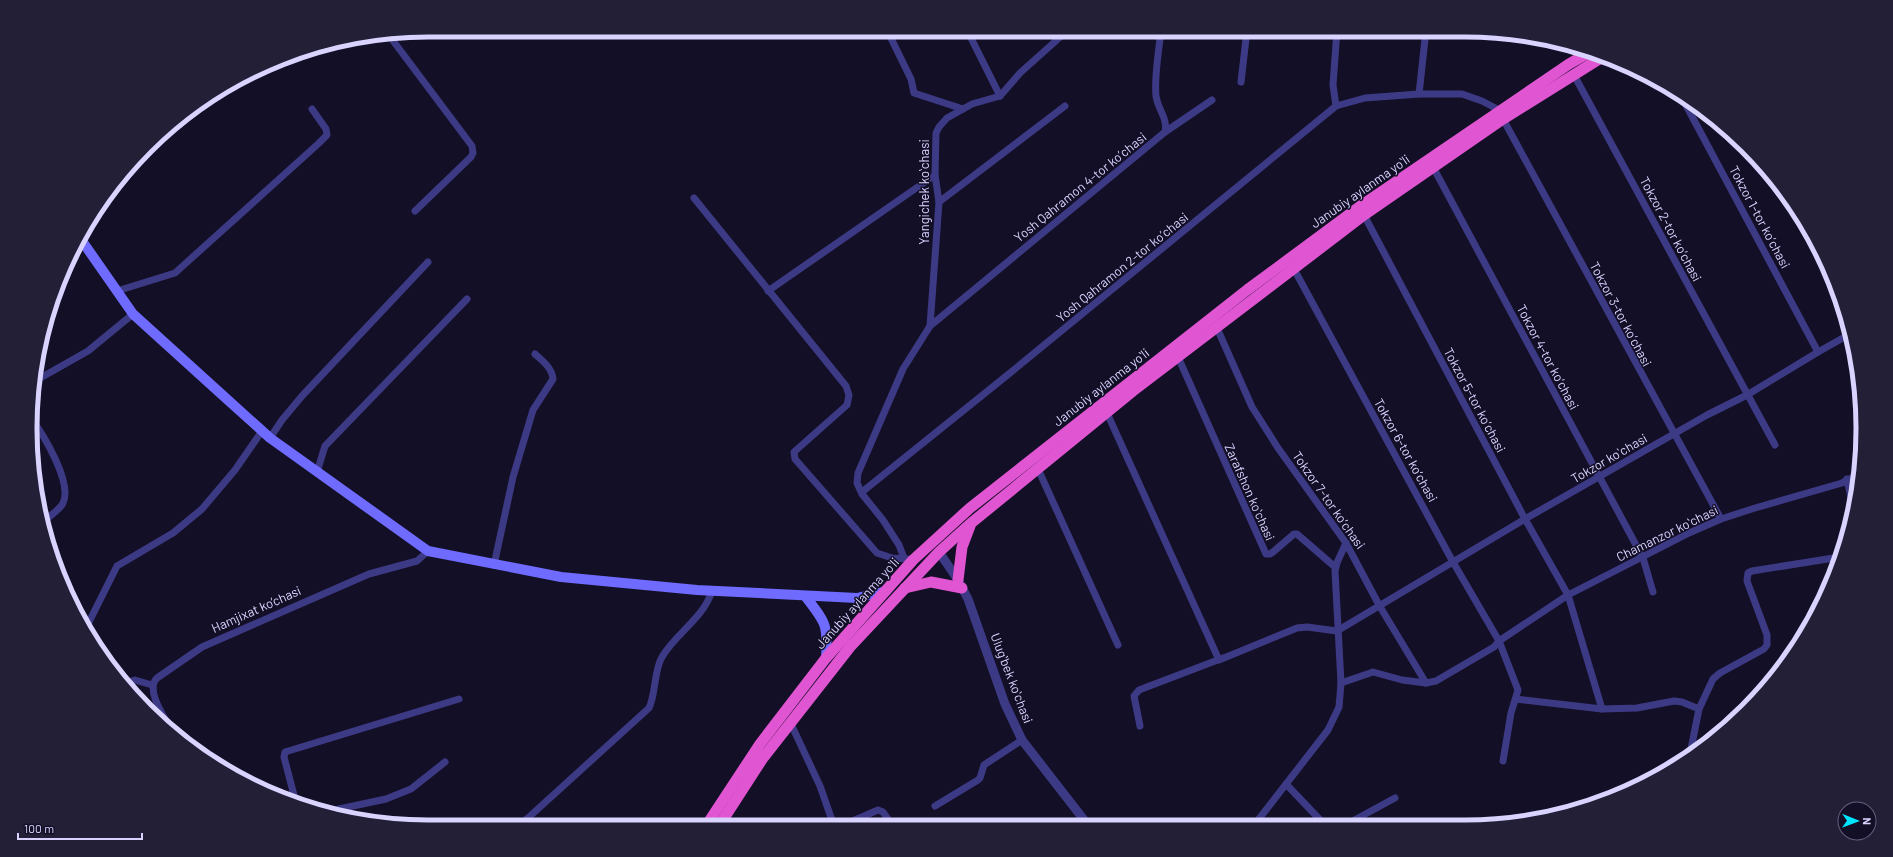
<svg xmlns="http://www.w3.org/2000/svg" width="1893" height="857" viewBox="0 0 1893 857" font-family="Barlow,sans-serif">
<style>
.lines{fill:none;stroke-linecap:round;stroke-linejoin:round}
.minor{stroke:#3d3a85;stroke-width:7}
.tertiary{stroke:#3d3a85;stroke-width:9}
.secondary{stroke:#6f6bff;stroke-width:10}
.trunk{stroke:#e055d1;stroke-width:11}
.labels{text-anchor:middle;stroke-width:3;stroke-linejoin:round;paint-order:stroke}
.street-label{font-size:13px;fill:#d9d4ff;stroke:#130f26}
.rim{fill:none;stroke:#d9d4ff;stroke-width:5}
</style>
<rect width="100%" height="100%" fill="#130f26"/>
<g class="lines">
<g class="minor">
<polyline points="887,30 911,79 914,93 963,109"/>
<polyline points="967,30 1000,96"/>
<polyline points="1051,30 1056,40"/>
<polyline points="388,34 472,146 473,153 471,157 415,211"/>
<polyline points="1574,75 1775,445"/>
<polyline points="1241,82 1247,30"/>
<polyline points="1419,94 1426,30"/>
<polyline points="1680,94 1818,352"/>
<polyline points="1336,106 1365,98 1419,94 1462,94 1482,101 1501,111"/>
<polyline points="1503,119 1721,519"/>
<polyline points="1165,132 1212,100"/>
<polyline points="1433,167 1643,558 1653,592"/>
<polyline points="694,198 846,386 849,395 847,405 794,452 795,459 877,553 892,558 908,559"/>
<polyline points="939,202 1065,106"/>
<polyline points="1364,215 1525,519 1568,595 1602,709"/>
<polyline points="1294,269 1453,562 1499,641 1518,690 1511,713 1503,761"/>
<polyline points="117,291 175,273 318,144 327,135 326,129 312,109"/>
<polyline points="768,291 935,175"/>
<path d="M930,326L1165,132C1168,118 1158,110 1156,96C1154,75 1159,51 1161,30"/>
<polyline points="1217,328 1252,407 1278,448 1346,543 1379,605 1426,683"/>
<polyline points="1178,357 1266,554 1270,554 1273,552 1294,534 1297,534 1335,567 1346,543"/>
<polyline points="35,381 88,351 133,314"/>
<polyline points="1107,413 1219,660 1297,628 1307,627 1337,631 1525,519 1707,415 1747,395 1818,352 1850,334"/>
<path d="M31,418C43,434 73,483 63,503C60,510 49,516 43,522"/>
<polyline points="270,438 282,420 302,396 428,262"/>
<polyline points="1038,469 1118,645"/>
<polyline points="317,472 325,446 467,299"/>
<polyline points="1847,479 1854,512"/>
<polyline points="862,492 1010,373 1336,106 1333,85 1337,30"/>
<polyline points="904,558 899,545 883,520 862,494 857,483 858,473 903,369 930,326 939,202 935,175 936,133 939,127 947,118 972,104 1000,96 1020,73 1068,30"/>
<path d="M494,565L513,477L533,410L553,379C552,368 543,361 535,354"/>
<polyline points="85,630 117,566 173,533 202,509 235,470 262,431"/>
<polyline points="1341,683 1373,672 1402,680 1426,683 1436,681 1494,647 1499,641 1568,595 1689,533 1721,519 1755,508 1842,483 1858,475"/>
<polyline points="124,684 135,680 152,685"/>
<polyline points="1516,699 1602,709 1637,708 1674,701 1682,702 1699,709"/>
<polyline points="791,724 820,786 834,826"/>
<polyline points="1140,726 1134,696 1139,690 1223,658"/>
<path d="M173,733C167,721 144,690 157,678L202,647L369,574L417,561L428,551"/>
<polyline points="1690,754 1699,709 1713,679 1720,673 1764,649 1767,645 1767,635 1747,581 1748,573 1752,571 1840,557"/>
<polyline points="1286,784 1324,824"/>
<polyline points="296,803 284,757 285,752 459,699"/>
<polyline points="935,806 978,780 980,778 984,765 1022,740"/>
<polyline points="325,812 386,799 411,789 445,762"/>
<polyline points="1255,824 1328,730 1339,707 1341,683 1335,571 1337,563"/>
<polyline points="1347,824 1395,798"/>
<polyline points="841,826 878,810 883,812 892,825"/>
<path d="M518,827L649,708C656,693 654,670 662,657C676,633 703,619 712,591"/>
</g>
<polyline class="tertiary" points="939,552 958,580 968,599 1005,704 1022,740 1088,825"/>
<g class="secondary">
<polyline points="80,238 133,314 229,401 270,438 428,551 561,577 697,590 857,598 886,591"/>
<path d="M805,596C826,623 828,624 826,658"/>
</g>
<g class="trunk">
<polyline points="958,580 962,547 970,526"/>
<polyline points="905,588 931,582 962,588"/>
<polyline points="706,826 760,744 826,658 913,560 970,508 1247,290 1362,205 1569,64 1590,52"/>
<polyline points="719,826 763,758 850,647 939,552 970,524 1133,391 1364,215 1503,119 1604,56"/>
</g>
</g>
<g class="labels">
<g class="street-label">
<text transform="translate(1080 187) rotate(-39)" y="5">Yosh Qahramon 4-tor koʼchasi</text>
<text transform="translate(1360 191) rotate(-35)" y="5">Janubiy aylanma yoʻli</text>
<text transform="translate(924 192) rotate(-90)" y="5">Yangichek koʻchasi</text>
<text transform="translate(1760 217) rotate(62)" y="5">Tokzor 1-tor koʼchasi</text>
<text transform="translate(1671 229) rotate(62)" y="5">Tokzor 2-tor koʼchasi</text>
<text transform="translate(1122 267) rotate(-39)" y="5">Yosh Qahramon 2-tor koʼchasi</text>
<text transform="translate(1621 314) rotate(62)" y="5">Tokzor 3-tor koʼchasi</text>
<text transform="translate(1548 357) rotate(62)" y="5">Tokzor 4-tor koʼchasi</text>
<text transform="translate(1101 387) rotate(-38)" y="5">Janubiy aylanma yoʻli</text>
<text transform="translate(1475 400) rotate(62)" y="5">Tokzor 5-tor koʼchasi</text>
<text transform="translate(1406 450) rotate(61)" y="5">Tokzor 6-tor koʼchasi</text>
<text transform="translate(1609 458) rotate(-30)" y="5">Tokzor koʻchasi</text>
<text transform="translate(1250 492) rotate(66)" y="5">Zarafshon koʻchasi</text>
<text transform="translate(1329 500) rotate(55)" y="5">Tokzor 7-tor koʼchasi</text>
<text transform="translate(1667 533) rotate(-26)" y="5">Chamanzor koʻchasi</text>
<text transform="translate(857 603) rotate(-48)" y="5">Janubiy aylanma yoʻli</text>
<text transform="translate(256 609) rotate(-24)" y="5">Hamjixat ko’chasi</text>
<text transform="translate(1012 678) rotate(69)" y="5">Ulugʻbek koʻchasi</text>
</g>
</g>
<path d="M0 0H1893V857H0ZM428 37H1465A391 391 0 0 1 1856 428V429A391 391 0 0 1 1465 820H428A391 391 0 0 1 37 429V428A391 391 0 0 1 428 37Z" fill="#231f37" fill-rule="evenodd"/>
<path class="rim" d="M428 37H1465A391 391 0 0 1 1856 428V429A391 391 0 0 1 1465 820H428A391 391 0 0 1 37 429V428A391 391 0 0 1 428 37Z"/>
<g transform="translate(1857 821) rotate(91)"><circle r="19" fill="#130f26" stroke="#625e7d"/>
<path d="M0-3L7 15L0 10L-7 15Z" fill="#00e5ff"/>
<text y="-6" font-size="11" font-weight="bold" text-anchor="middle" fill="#d9d4ff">N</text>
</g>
<path d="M18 833v6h124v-6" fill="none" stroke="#d9d4ff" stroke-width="2"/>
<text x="24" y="833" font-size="12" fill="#d9d4ff" stroke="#130f26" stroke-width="3" paint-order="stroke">100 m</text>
</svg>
